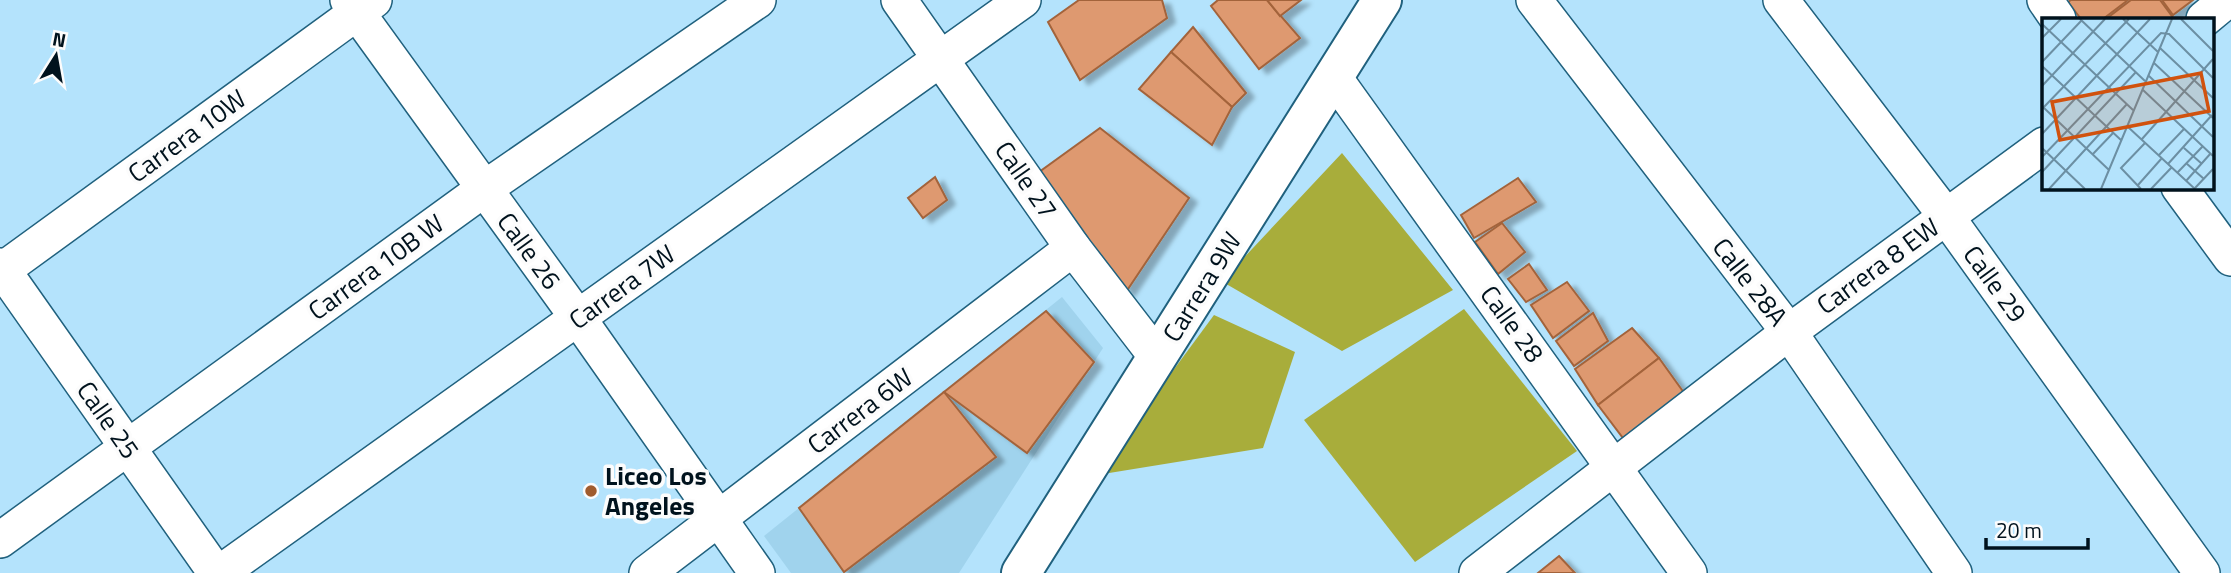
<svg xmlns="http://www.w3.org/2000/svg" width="2231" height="573" viewBox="0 0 2231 573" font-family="'Titillium Web',sans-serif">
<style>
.built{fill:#a0d3ed}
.forest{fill:#a8ad3b}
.building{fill:#de996f;stroke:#a3633b;stroke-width:2;filter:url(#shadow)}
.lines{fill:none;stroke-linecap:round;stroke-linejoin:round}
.minor-casing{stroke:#20617e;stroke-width:38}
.secondary-casing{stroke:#20617e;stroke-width:42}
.minor{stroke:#fff;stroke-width:35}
.secondary{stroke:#fff;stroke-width:38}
.poi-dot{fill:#a05c2e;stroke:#fcfcfc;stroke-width:2.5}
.labels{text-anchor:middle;stroke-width:7;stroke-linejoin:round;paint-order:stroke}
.street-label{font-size:26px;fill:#00121d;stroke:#fcfcfc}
.poi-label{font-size:26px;font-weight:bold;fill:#00121d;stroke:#fcfcfc;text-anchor:start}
.inset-road{fill:none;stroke:#6c8fa3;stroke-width:2}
.view{fill:#d1520e;fill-opacity:0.15;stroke:#d1520e;stroke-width:3.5}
.inset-edge{fill:none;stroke:#00121d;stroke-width:3.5}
</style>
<defs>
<filter id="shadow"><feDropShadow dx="8" dy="4.5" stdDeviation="2" flood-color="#0004"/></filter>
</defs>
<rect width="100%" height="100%" fill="#b4e3fc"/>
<polygon class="built" points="1062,297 1103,348 959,573 791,573 764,536"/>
<g class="forest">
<polygon points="1342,153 1453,290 1342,351 1209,274 1238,264"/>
<polygon points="1464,309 1577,451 1415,562 1304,420"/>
<polygon points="1214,315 1295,352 1263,448 1103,474 1158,391"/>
</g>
<g class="building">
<polygon points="1079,0 1162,0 1167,18 1080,80 1048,22"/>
<polygon points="1218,0 1267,0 1300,38 1259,69 1211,6"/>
<polygon points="1267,0 1301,0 1280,16"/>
<polygon points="2071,0 2128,0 2103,19 2081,19 2068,2"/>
<polygon points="2131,0 2160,0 2174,19 2106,19"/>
<polygon points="2162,0 2193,0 2173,15"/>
<polygon points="1193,27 1246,93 1232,107 1171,52"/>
<polygon points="1171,52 1232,107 1212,145 1139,89"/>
<polygon points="1100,128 1189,198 1126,292 1035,175"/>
<polygon points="935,177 947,200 923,218 908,198"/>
<polygon points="1518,178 1536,202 1474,238 1461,215"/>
<polygon points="1502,223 1525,252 1498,274 1475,242"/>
<polygon points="1529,264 1547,290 1526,302 1508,279"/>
<polygon points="1567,282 1589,311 1553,338 1531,305"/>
<polygon points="1046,311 1094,362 1027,453 944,392"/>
<polygon points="1593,313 1608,341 1574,366 1556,341"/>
<polygon points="1632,328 1659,358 1598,405 1575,369"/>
<polygon points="1659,358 1687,397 1626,442 1598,405"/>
<polygon points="944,392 996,457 844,572 799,508"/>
<polygon points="1559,556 1575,573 1538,573"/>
</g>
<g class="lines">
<g class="minor-casing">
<g id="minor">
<polyline points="348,0 578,318 757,573"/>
<polyline points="899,0 1073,248 1157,357"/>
<polyline points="1534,0 1789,332 1954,573"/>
<polyline points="1781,0 1946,216 2202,573"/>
<polyline points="2045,0 2058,19"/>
<polyline points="2204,19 2227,0"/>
<polyline points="1333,76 1689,573"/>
<polyline points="2179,187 2231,258"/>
<polyline points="0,266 216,573"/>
<polyline points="0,272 374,0"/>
<polyline points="0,540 484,189 758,0"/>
<polyline points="220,573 1023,0"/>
<polyline points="647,573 1073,248"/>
<polyline points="1477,573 1789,332 2044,145"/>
</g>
</g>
<g class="secondary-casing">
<polyline id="secondary" points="1021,573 1382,0"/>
</g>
<use href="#minor" class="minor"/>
<use href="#secondary" class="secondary"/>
</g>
<circle class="poi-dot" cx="591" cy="491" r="7"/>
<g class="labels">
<g class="street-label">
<text transform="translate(187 136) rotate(-36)" y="9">Carrera 10W</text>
<text transform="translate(1026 180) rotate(55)" y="9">Calle 27</text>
<text transform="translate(529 251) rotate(54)" y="9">Calle 26</text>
<text transform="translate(1878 266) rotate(-36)" y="9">Carrera 8 EW</text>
<text transform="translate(376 267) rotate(-36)" y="9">Carrera 10B W</text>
<text transform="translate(1750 282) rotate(52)" y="9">Calle 28A</text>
<text transform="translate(1995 284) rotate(54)" y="9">Calle 29</text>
<text transform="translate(622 287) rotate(-36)" y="9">Carrera 7W</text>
<text transform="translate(1202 287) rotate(-58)" y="9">Carrera 9W</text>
<text transform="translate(1512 324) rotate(54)" y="9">Calle 28</text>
<text transform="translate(860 411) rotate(-37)" y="9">Carrera 6W</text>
<text transform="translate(108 420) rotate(55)" y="9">Calle 25</text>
</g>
<g class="poi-label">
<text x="605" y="485">Liceo Los<tspan x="605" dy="30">Angeles</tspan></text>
</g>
</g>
<g transform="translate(2042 18)">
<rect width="172" height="172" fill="#b4e3fc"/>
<path class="inset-road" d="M38,1L103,63M81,1L116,34M139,1L171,33M0,6L91,92M0,20L19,1M118,30L171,80M0,44L40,2M112,45L171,100M0,48L80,123M107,58L171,119M0,68L63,1M101,72L171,138M1,89L67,152M0,91L87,1M86,109L153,171M0,116L108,1M100,121L171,41M0,130L43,171M142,130L160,146M50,137L71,115M117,137L142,111M0,139L119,15L127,16L171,60M144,145L162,161M126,146L170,97M0,154L94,54M136,154L161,128M144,163L169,135M96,167L120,140M153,170L171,151M7,171L85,86M59,171L130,1M99,171L79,150L103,125M109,171L130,149"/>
<path class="view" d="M159,55L167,93L18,122L10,84Z"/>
<rect width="172" height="172" class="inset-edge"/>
</g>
<g transform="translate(56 56) rotate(11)" stroke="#fcfcfc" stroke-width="5" paint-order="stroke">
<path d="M0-5L12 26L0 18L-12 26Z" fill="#00121d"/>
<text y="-10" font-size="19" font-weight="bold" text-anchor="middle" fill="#00121d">N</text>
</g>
<path d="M1986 538v10h102v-10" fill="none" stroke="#00121d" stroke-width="3.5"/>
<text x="1996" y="538" font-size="21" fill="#00121d" stroke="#fcfcfc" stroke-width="5" paint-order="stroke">20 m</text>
</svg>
